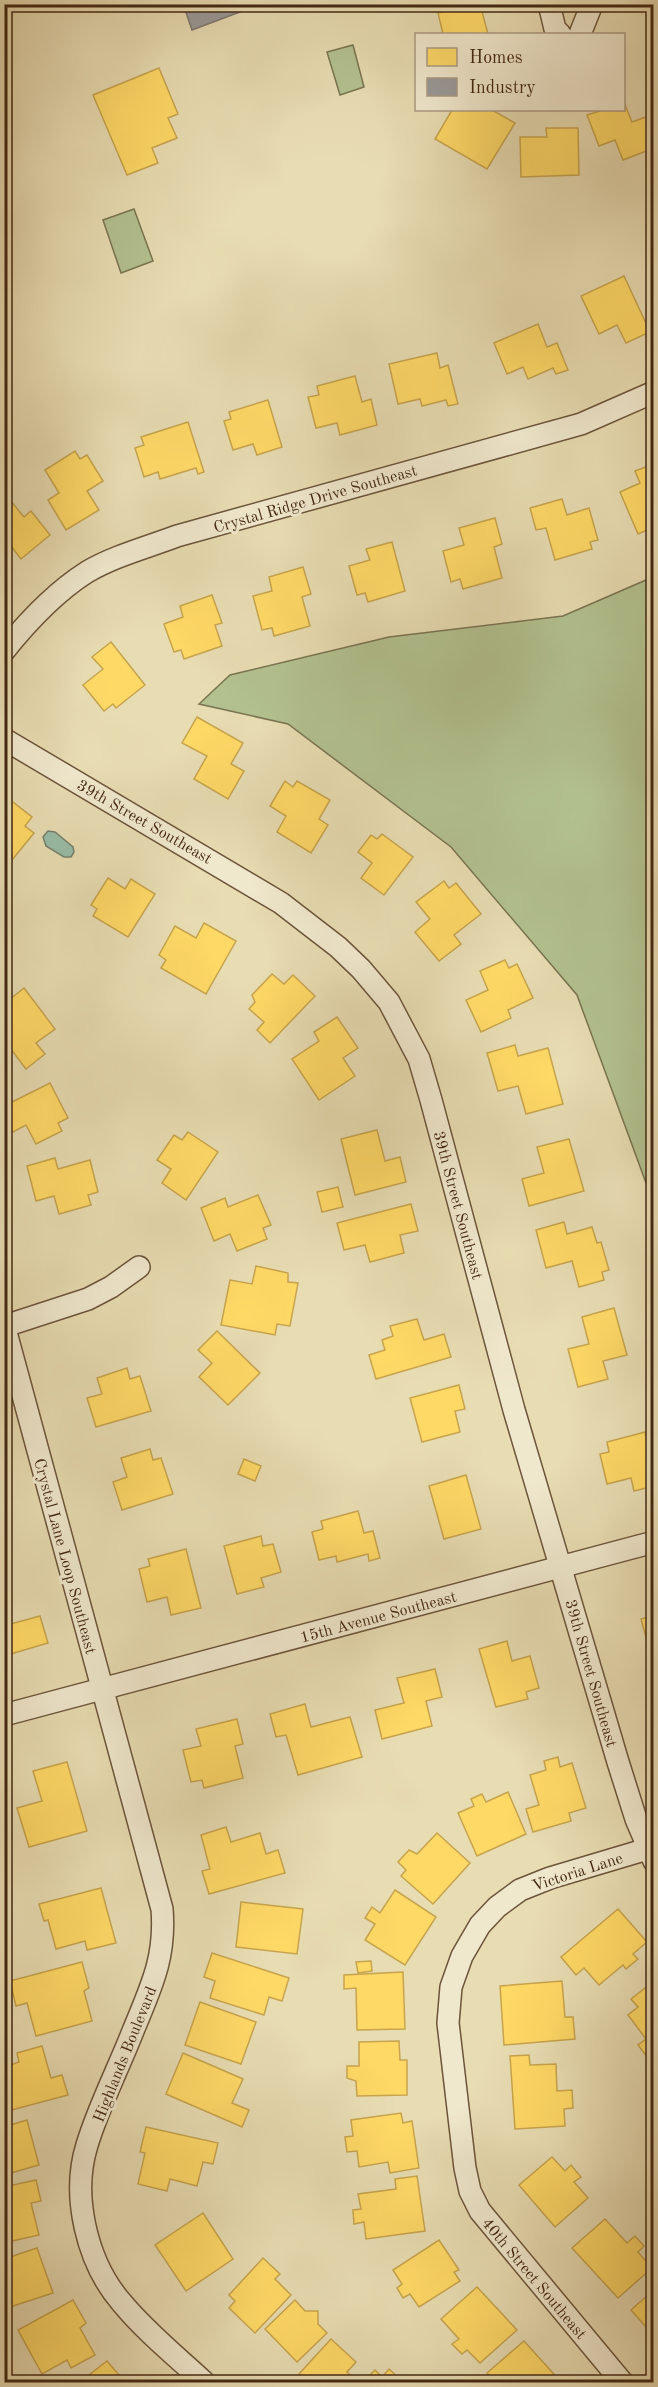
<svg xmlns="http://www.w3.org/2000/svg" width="658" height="2387" viewBox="0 0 658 2387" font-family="'Old Standard TT',serif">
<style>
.green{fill:#b2c18f;stroke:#7a7451;stroke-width:1.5}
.water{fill:#98bca7;stroke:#76816c;stroke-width:1.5}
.homes{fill:#ffd966;stroke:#c7a44d;stroke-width:1.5}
.industry{fill:#999;stroke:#7f7771;stroke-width:1.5}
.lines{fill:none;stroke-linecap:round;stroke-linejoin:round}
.minor-casing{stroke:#6c553b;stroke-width:24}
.minor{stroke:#f0e8cd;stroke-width:21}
.labels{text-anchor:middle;stroke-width:6;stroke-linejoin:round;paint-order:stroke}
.street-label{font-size:16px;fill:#432813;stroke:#f0e8cd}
</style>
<rect width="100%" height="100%" fill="#e8dcb2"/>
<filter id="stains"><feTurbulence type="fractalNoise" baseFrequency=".00333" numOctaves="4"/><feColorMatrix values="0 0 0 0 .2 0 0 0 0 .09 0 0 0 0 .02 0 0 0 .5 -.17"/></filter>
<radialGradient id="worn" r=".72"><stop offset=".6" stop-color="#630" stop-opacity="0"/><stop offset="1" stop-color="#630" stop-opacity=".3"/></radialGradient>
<g class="green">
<polygon points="353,45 364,87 340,95 327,52"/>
<polygon points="134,209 153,261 121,273 103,220"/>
<polygon points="653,577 653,1202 577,995 451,847 288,724 199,704 230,675 389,637 563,616"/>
</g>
<polygon class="water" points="48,831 55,832 73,847 74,852 71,857 64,857 46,846 43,837"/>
<g class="homes">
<polygon points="469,4 480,4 488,34 443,34 438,13"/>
<polygon points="159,68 178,114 168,118 177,138 152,148 158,163 127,175 93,95"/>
<polygon points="624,102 632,122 654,114 654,148 623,160 615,140 599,146 587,115 603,110 624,110"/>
<polygon points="452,110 492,110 515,123 487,169 435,139"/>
<polygon points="546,128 578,128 579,175 521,177 520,137 547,137"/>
<polygon points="624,276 650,332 626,343 617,325 599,334 581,296"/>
<polygon points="538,324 547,347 557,343 568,370 556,374 553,368 528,379 523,367 507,374 494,343"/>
<polygon points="437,353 440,368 448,365 458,404 448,406 446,400 422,406 420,399 398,404 389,364"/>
<polygon points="355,376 362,402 371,399 377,425 340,435 337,423 316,428 308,397 319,395 317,386"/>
<polygon points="268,400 282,447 257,455 253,444 233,450 224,421 231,419 229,412"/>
<polygon points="188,422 204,472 198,474 196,468 160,479 158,472 144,477 135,448 144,445 141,437"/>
<polygon points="75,451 80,459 87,455 103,481 87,491 99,510 66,530 48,500 59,493 45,470"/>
<polygon points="654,464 654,527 638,534 620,492 640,483 635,471"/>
<polygon points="5,494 24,517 31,511 50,535 21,559 11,546 4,551"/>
<polygon points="562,499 567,515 589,508 598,540 590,542 592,549 555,560 546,528 536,530 530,508"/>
<polygon points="495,518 502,544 494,547 502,578 463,589 460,579 451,582 443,551 464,545 459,528"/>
<polygon points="392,542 405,591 368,602 365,593 357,595 349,566 370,560 366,549"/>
<polygon points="303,567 311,594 302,597 310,626 274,636 272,628 262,630 253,596 272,591 269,577"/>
<polygon points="212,595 222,623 215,625 222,646 184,659 181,650 174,652 164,624 183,617 180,606"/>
<polygon points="111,642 145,685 116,708 113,704 104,711 83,685 103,669 92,657"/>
<polygon points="197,717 243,743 231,764 244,771 228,799 194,779 207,756 182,743"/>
<polygon points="285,781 293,787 297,781 330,800 319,819 328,825 311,853 277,832 286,816 270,806"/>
<polygon points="4,795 32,817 25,826 34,833 4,870"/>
<polygon points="382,834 413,857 384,895 361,878 372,863 358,852 371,835 377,839"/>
<polygon points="108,878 125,889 131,879 155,894 128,937 93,916 97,909 91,905"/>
<polygon points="444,881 449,888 456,883 481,914 454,935 461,944 439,961 415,932 430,919 416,902"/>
<polygon points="204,923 236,941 206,994 161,968 166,960 159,955 175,926 196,938"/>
<polygon points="505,960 509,968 517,964 533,998 508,1010 511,1018 481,1032 466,1000 488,990 480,971"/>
<polygon points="272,974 284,984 293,975 315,996 270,1043 257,1030 264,1022 249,1009 255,1002 252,995"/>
<polygon points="24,988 55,1029 36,1043 45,1054 26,1069 4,1040 4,1019 7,1017 4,1013 4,1004"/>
<polygon points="337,1017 358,1048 343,1058 355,1076 319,1100 292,1059 319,1041 314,1032"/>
<polygon points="515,1045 518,1056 548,1048 563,1104 526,1114 518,1086 498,1091 487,1053"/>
<polygon points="50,1083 68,1118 58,1123 62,1131 36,1144 26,1125 13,1132 4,1115 4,1106"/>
<polygon points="377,1130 385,1161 400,1157 406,1182 355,1195 341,1139"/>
<polygon points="188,1132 218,1152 186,1200 162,1183 171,1169 157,1160 174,1135 182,1140"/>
<polygon points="569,1139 584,1191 529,1206 522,1179 544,1173 537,1147"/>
<polygon points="55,1158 58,1169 90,1160 98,1192 88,1195 91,1205 59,1214 54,1196 36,1201 27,1166"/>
<polygon points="338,1187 343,1207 322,1212 317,1192"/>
<polygon points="258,1195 271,1225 263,1228 267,1239 237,1251 230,1234 214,1241 201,1208 225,1198 228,1207"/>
<polygon points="411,1204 418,1231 400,1235 404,1253 370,1262 365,1245 344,1250 337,1223"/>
<polygon points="564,1222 567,1234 592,1227 597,1243 601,1242 609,1270 602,1272 604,1280 579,1287 572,1261 546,1268 536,1230"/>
<polygon points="256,1266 288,1273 288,1282 298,1283 290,1326 277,1324 275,1335 221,1325 230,1280 252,1284"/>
<polygon points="614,1308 627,1355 603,1361 608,1379 578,1387 568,1349 589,1344 582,1317"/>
<polygon points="417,1319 424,1340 444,1334 451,1357 376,1379 369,1355 385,1350 382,1340 393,1336 390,1326"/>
<polygon points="217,1331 260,1373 228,1405 199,1377 212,1363 198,1350"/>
<polygon points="127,1368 130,1379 140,1376 151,1411 96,1427 87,1398 102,1394 97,1378"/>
<polygon points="459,1385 465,1409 455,1411 460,1432 422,1442 410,1398"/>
<polygon points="645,1432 650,1455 654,1454 654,1486 634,1491 631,1478 607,1484 600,1454 609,1452 607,1442"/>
<polygon points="150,1449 153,1460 161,1458 173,1494 122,1510 113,1482 127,1477 121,1458"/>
<polygon points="244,1459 261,1466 255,1481 238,1474"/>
<polygon points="466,1475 481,1529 444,1539 429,1486"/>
<polygon points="358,1511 364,1533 373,1531 380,1558 369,1561 368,1554 337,1562 336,1556 319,1560 312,1532 323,1529 321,1521"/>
<polygon points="261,1536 263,1546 273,1544 281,1572 261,1578 264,1587 237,1594 224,1546"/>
<polygon points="186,1549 201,1608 171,1615 167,1597 147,1602 139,1569 150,1566 148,1559"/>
<polygon points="654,1615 654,1648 649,1649 641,1619"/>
<polygon points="40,1616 48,1643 4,1656 4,1620 8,1619 11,1624"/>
<polygon points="507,1641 512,1661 530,1656 539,1688 526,1692 528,1699 496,1707 479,1649"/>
<polygon points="435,1669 442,1697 426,1701 432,1726 382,1739 375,1710 404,1703 397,1678"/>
<polygon points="305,1704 311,1727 350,1717 362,1757 298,1775 286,1735 276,1737 270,1714"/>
<polygon points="237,1719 243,1744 235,1746 243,1778 204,1788 202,1780 191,1782 183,1750 201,1746 196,1729"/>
<polygon points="558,1757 560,1767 572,1763 586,1808 569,1813 571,1821 533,1832 526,1809 539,1805 530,1775 546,1770 544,1761"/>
<polygon points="67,1762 87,1831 29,1847 17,1808 42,1801 33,1771"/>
<polygon points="508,1792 526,1834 477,1856 458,1813 474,1806 471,1799 482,1794 486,1802"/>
<polygon points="226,1827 231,1842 260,1833 266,1854 278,1850 285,1873 209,1894 202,1871 210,1869 201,1835"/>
<polygon points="437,1833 470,1863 433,1904 401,1876 406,1870 398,1862 409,1850 417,1854"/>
<polygon points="101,1888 116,1943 87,1950 85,1941 56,1949 48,1920 44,1921 39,1904"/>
<polygon points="395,1890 436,1917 405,1965 365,1940 375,1924 365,1918 372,1907 380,1913"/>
<polygon points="241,1902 303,1909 297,1954 236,1947"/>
<polygon points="618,1909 647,1942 633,1954 638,1959 626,1969 623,1965 599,1985 584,1968 576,1975 561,1957"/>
<polygon points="212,1953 289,1978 282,2001 269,1997 264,2015 210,1998 215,1981 204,1977"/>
<polygon points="371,1961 372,1971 358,1973 356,1962"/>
<polygon points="82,1962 89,1988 84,1991 92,2021 36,2036 27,2003 16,2006 10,1981"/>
<polygon points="403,1972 405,2029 357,2030 356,1988 344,1989 344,1975"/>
<polygon points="562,1981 565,2017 573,2017 575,2039 504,2045 500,1986"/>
<polygon points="654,1981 654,2060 651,2062 638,2045 646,2039 628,2015 638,2007 631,1999"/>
<polygon points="200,2002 256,2022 241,2064 185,2045"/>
<polygon points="399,2041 400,2060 407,2060 407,2095 357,2096 356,2081 347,2078 347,2066 359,2066 359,2042"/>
<polygon points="42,2046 51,2078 62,2075 68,2095 4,2112 4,2067 19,2062 17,2053"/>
<polygon points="183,2053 243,2079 232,2103 249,2110 242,2127 166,2094"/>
<polygon points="529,2055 530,2065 556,2064 557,2091 572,2090 573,2108 564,2109 565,2126 515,2129 510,2056"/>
<polygon points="401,2113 403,2123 412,2121 419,2168 390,2173 388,2162 359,2167 357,2151 347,2152 345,2137 353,2136 351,2120"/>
<polygon points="27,2120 39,2165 4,2175 4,2127"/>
<polygon points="146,2127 218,2143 213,2164 203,2162 197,2186 170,2179 167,2191 138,2184 145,2153 140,2152"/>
<polygon points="552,2157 565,2171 571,2165 581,2177 574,2182 588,2198 555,2227 519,2185"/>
<polygon points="417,2176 425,2231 366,2239 364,2222 354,2224 353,2210 361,2209 358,2194 396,2189 395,2179"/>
<polygon points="36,2180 41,2201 31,2203 39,2235 12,2241 9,2228 4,2229 4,2187"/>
<polygon points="203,2213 233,2259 186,2291 155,2245"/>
<polygon points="605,2219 627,2243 635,2236 644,2246 638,2252 652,2268 618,2298 572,2248"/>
<polygon points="439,2240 459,2270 454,2272 460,2281 419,2307 410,2294 403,2298 397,2288 402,2284 393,2270"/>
<polygon points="37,2248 53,2293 4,2309 4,2259"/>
<polygon points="263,2258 280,2274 275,2279 291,2295 255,2333 229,2308 235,2301 229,2295"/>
<polygon points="477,2287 517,2330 480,2363 467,2350 462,2354 452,2344 459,2339 441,2319"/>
<polygon points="649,2294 654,2298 654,2336 631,2310"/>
<polygon points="73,2300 86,2323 80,2328 95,2355 71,2368 67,2360 42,2374 18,2330"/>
<polygon points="295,2300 305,2311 318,2311 318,2324 327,2333 297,2362 265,2329"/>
<polygon points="331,2339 356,2362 347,2372 357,2381 355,2382 308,2382 299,2374"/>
<polygon points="524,2341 561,2382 496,2382 487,2373"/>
<polygon points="107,2361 125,2382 80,2382"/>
<polygon points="389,2369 403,2382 363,2382 375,2370 382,2377"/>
</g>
<polygon class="industry" points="183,4 261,4 192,30"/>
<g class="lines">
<g class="minor-casing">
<g id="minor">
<polyline points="549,4 555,29 560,34"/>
<polyline points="580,34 592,4"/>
<path d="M4,651C28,621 54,593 87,572C114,556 148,547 177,536L581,424L654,392"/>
<polyline points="4,739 281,903 338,947 361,969 389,1002 419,1059 431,1100 514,1410 618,1762 636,1819 654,1861"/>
<path d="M4,1325L162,1909C166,1958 151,1987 133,2031C119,2067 98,2108 87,2145C71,2196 87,2263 122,2303C146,2332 177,2357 204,2382"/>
<polyline points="5,1326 88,1299 111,1287 139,1267"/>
<polyline points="4,1715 654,1542"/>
<polyline points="622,2382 480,2211 470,2191 465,2168 448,2023 451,1987 462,1956 480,1925 497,1907 520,1890 550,1878 654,1847"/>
</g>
</g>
<use href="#minor" class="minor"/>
</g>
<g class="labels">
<g class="street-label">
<text transform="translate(315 498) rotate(-16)" y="6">Crystal Ridge Drive Southeast</text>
<text transform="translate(145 821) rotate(30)" y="6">39th Street Southeast</text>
<text transform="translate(459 1205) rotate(75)" y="6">39th Street Southeast</text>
<text transform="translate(66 1556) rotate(75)" y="6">Crystal Lane Loop Southeast</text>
<text transform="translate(378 1616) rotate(-15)" y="6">15th Avenue Southeast</text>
<text transform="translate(592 1673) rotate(74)" y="6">39th Street Southeast</text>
<text transform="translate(577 1871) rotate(-18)" y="6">Victoria Lane</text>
<text transform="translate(124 2054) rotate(-68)" y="6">Highlands Boulevard</text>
<text transform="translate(535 2278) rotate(50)" y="6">40th Street Southeast</text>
</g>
</g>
<rect width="658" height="2387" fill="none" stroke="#e8dcb2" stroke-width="24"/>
<rect x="6" y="6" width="646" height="2375" fill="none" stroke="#432813" stroke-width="3"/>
<rect x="12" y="12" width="634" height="2363" fill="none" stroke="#432813" stroke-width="1.5"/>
<rect x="415" y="33" width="210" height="78" fill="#f0e8cd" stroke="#ab9b83" stroke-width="1.5"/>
<rect x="427" y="48" width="30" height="18" fill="#ffd966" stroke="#ab9b83" stroke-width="1.5"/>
<text x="469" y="63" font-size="18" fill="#432813">Homes</text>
<rect x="427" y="78" width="30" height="18" fill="#999999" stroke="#ab9b83" stroke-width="1.5"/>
<text x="469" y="93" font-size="18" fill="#432813">Industry</text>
<rect width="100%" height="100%" filter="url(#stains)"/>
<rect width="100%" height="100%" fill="url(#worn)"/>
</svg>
